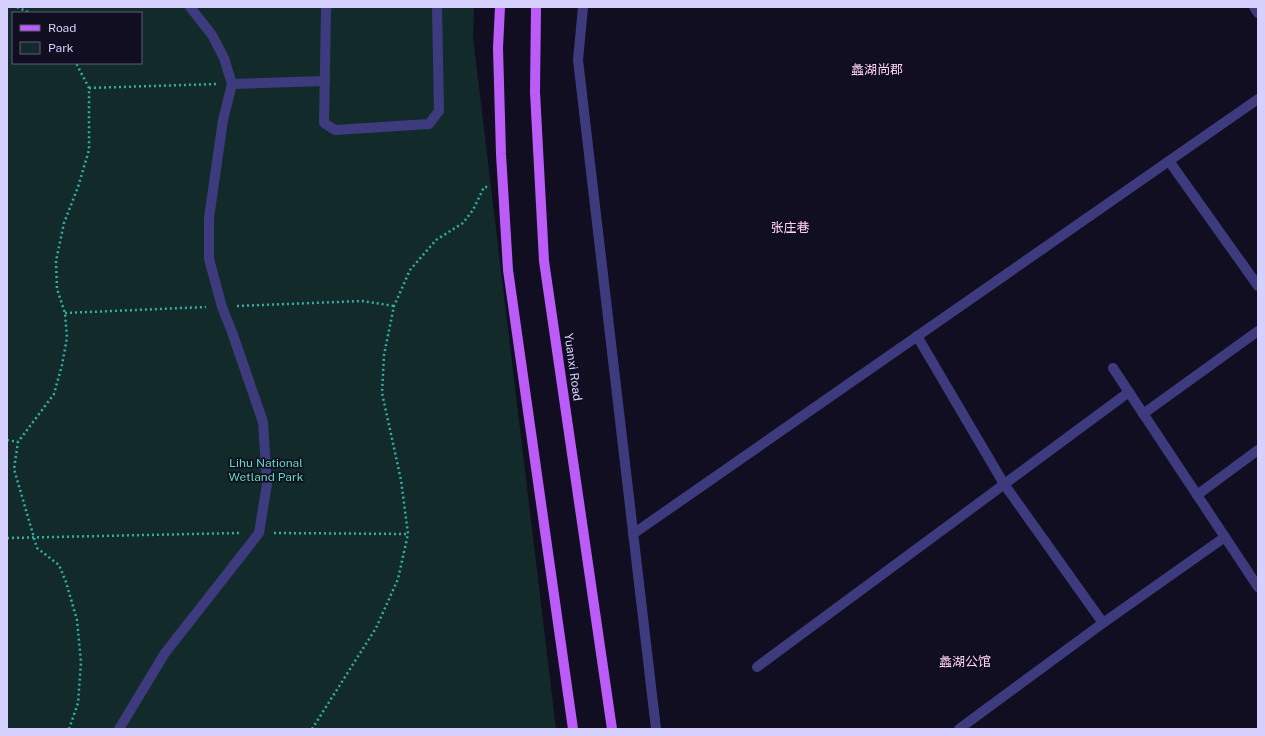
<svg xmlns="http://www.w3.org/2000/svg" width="1265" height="736" viewBox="0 0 1265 736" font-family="'Public Sans','Noto Sans SC',sans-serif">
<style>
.green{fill:#122b2a;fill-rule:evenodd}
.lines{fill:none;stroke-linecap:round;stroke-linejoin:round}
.path{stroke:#33aea5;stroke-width:2.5;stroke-dasharray:2 3;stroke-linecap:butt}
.minor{stroke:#3d3b7e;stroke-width:10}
.major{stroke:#bc5cf8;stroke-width:10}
.labels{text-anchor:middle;stroke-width:3.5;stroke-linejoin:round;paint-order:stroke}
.street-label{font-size:12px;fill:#d5d0fd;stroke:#110e21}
.park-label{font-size:12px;fill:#5fdaba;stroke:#110e21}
.neighbourhood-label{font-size:13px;fill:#fdd2ee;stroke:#110e21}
</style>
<rect width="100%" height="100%" fill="#110e21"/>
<path class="green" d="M7,7H474L473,37L556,729H7ZM13,13H141V63H13Z"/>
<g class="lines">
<g class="path">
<polyline points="17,7 30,13"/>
<polyline points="89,88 216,84"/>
<polyline points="237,306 362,301 394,306"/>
<polyline points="65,313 206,307"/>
<polyline points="7,440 18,442"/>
<polyline points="274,533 408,534"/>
<polyline points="7,538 239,533"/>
<polyline points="69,729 78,703 81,662 77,620 66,582 59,565 37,548 14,469 18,442 54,394 62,365 67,338 65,313 57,289 56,261 64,223 78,187 89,150 89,88 76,63"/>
<polyline points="312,729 376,628 398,579 408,534 401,480 382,393 384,355 394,306 410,270 436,240 463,223 473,210 484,187 488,187"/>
</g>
<g class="minor">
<polyline points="327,7 326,9 324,123 335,130 429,124 439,111 437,7"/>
<polyline points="583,7 578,60 656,729"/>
<polyline points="1254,7 1258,13"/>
<polyline points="232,84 325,81"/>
<polyline points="1169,161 1258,286"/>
<polyline points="917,336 1004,484 1103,623"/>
<polyline points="1113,368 1258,587"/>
<polyline points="1143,414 1258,331"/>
<polyline points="1197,495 1258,450"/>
<polyline points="633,534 1258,99"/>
<polyline points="757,667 1129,392"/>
<polyline points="119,729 165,653 259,533 267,484 263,422 232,332 222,307 209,259 209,218 223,120 232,84 224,58 212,35 190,7"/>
<polyline points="959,729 1103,623 1225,537"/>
</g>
<g class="major">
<polyline points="500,7 498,48 501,154 508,270 573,729"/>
<polyline points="536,7 535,92 544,261 612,729"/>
</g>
</g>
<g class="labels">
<g class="street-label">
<text transform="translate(573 367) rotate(82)" y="4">Yuanxi Road</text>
</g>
<g class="park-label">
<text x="266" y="467">Lihu National<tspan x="266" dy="14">Wetland Park</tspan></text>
</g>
<g class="neighbourhood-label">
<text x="877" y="74">蠡湖尚郡</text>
<text x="790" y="232">张庄巷</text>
<text x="965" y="666">蠡湖公馆</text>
</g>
</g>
<rect width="1265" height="736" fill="none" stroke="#d5d0fd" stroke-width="16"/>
<rect x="12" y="12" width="130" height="52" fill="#110e21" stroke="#5f5c79"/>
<rect x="20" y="25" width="20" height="6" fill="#bc5cf8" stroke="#5f5c79"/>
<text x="48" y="32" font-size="12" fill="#d5d0fd">Road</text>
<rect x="20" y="42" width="20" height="12" fill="#122b2a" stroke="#5f5c79"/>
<text x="48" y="52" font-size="12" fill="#d5d0fd">Park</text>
</svg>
